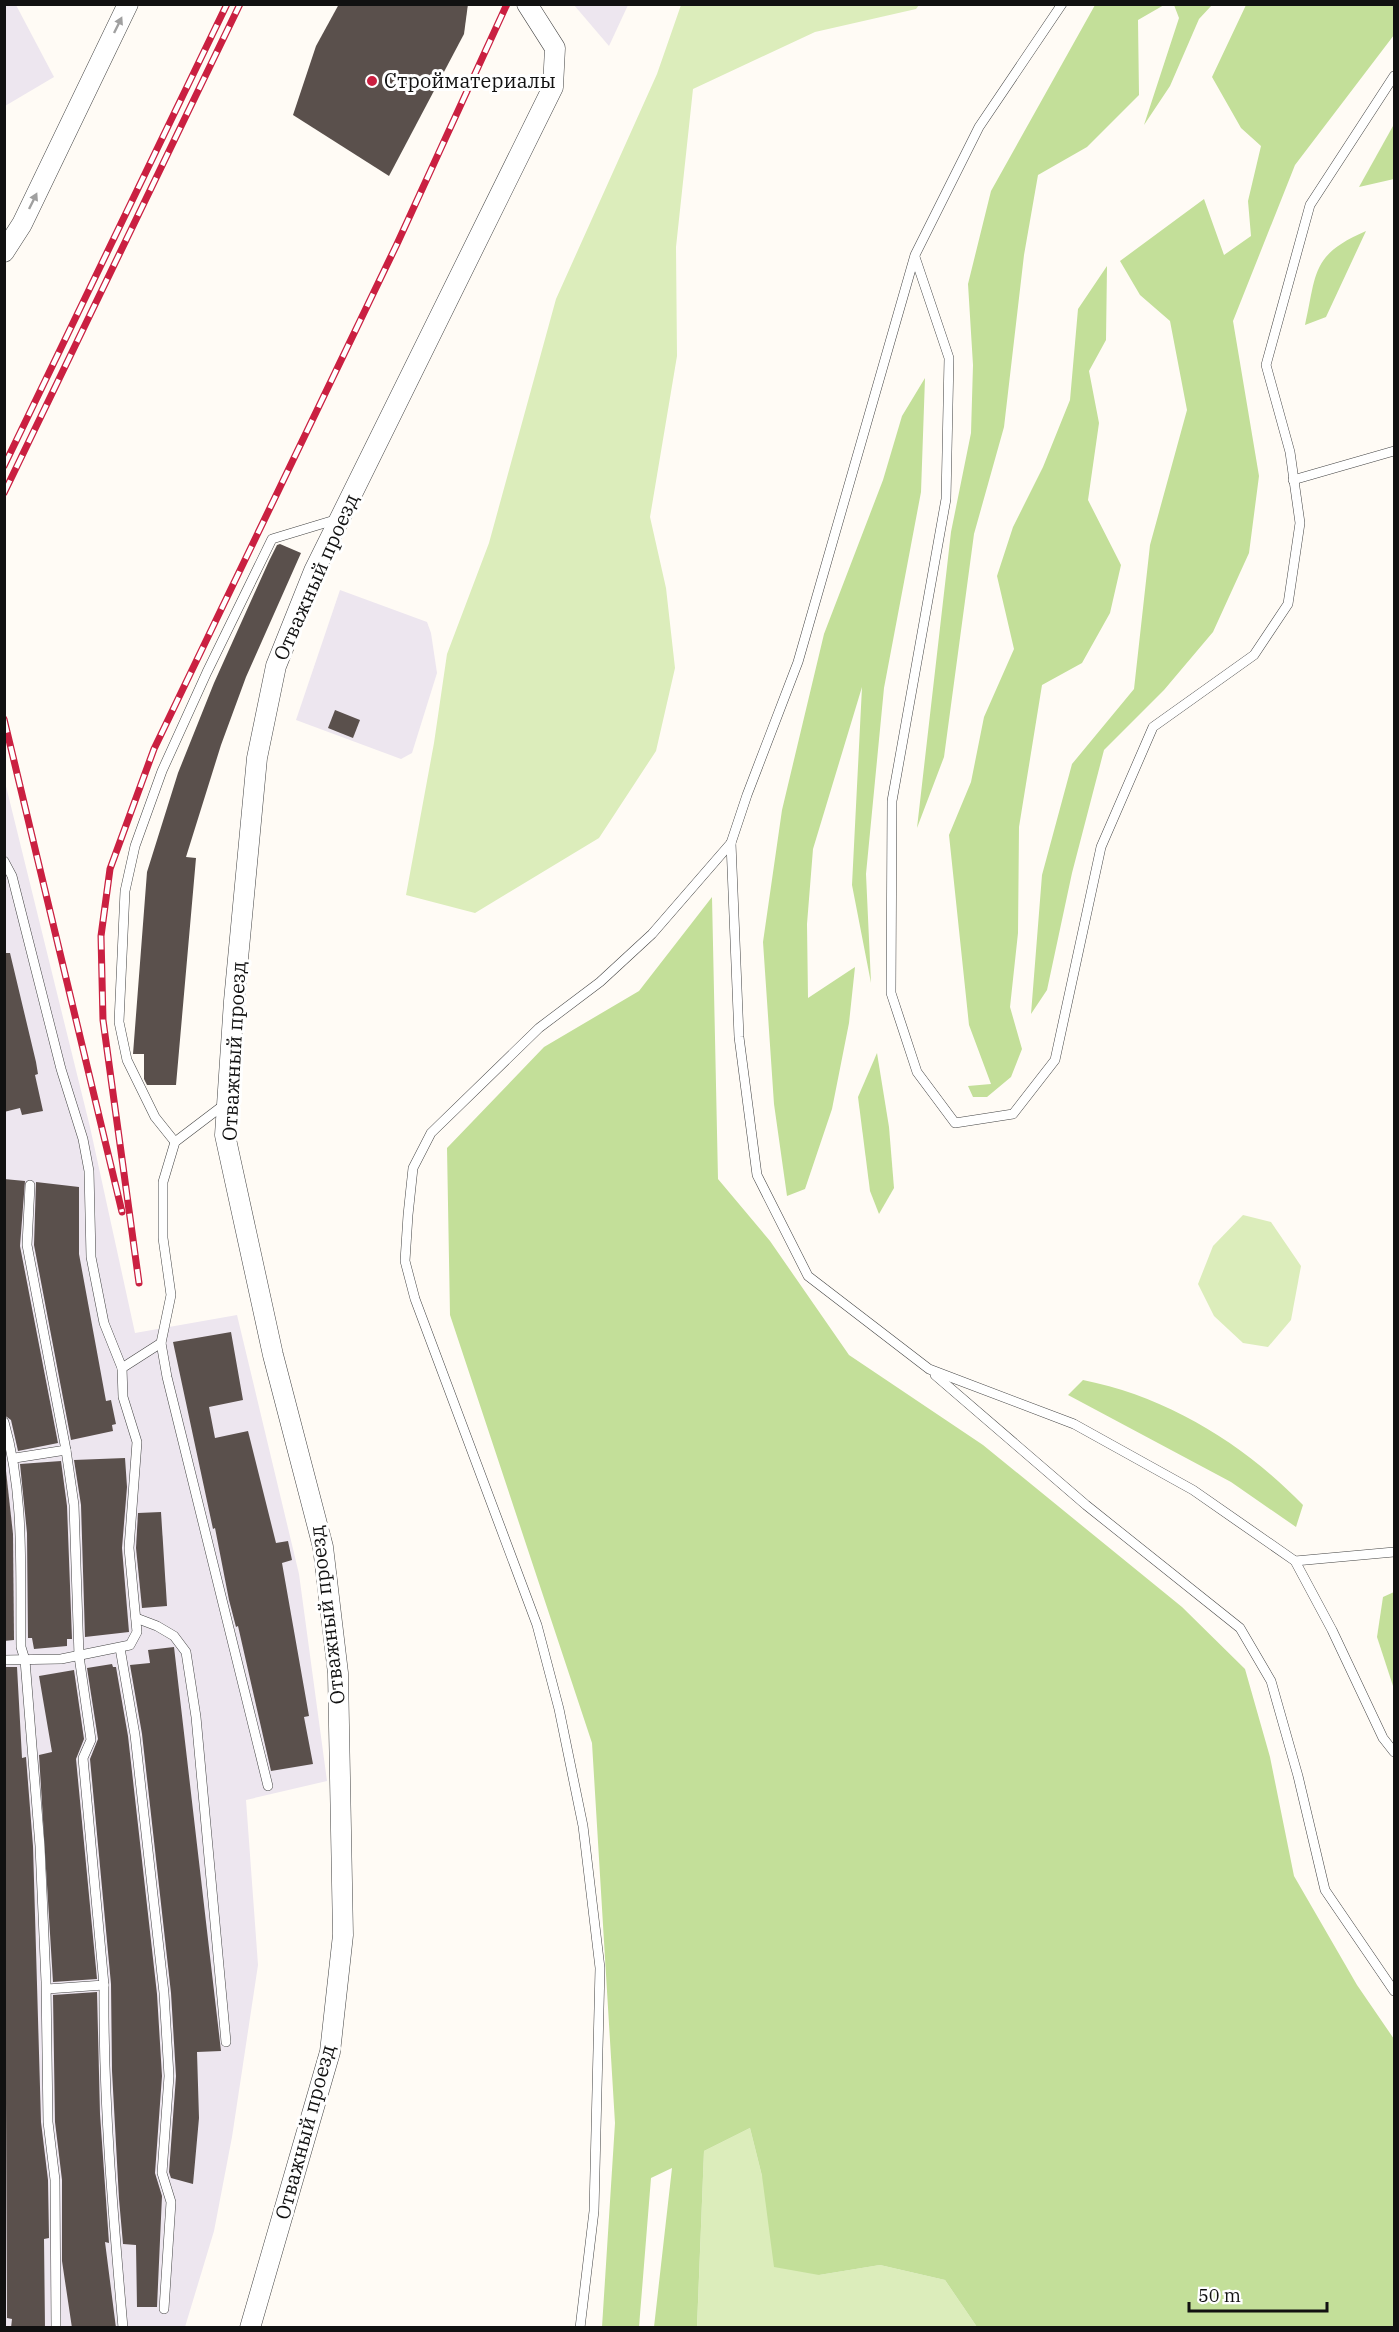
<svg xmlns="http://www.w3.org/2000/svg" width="1399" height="2332" viewBox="0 0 1399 2332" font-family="'IBM Plex Serif',serif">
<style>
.industrial{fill:#ede6ef}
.green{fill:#dcedbb}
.forest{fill:#c3df99}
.building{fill:#5a504c}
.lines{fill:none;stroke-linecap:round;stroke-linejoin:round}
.service-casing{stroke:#444;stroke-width:10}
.minor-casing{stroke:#444;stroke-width:21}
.service{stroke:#fff;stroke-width:9}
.minor{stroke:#fff;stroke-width:20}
.rail-casing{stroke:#ca2041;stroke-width:7}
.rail{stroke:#fff;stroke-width:4.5;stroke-dasharray:14;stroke-linecap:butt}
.oneway{fill:#a0a0a0}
.poi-dot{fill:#ca2041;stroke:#fff;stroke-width:2}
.labels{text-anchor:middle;stroke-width:6;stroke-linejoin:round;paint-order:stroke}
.poi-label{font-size:20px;fill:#111;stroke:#fff;text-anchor:start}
.street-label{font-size:20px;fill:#111;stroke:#fff}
</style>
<rect width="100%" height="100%" fill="#fffbf5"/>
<g class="industrial">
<polygon points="4,5 16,5 54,77 5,106"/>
<polygon points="574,5 628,5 609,46"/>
<polygon points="340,590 427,622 431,633 437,673 412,753 401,759 296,720"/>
<polygon points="4,778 90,1127 135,1333 237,1315 299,1574 327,1781 246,1800 258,1965 232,2137 214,2231 185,2327 5,2327"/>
</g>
<g class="green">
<polygon points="681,5 919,5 916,9 815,32 693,89 676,247 677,356 650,517 666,588 675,668 656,751 599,838 475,913 406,895 434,743 447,654 489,543 556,299 657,74"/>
<polygon points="1243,1215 1271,1222 1301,1266 1291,1320 1268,1347 1243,1343 1214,1316 1198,1284 1213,1246"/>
<polygon points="750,2128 762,2176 819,2275 880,2265 945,2280 977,2327 697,2328 704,2151"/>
</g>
<g class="forest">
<polygon points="1095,5 1164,5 1138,20 1139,95 1087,147 1038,175 1024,255 1004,427 974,534 944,757 917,828 951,532 971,433 973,365 968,284 991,191"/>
<polygon points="1174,5 1212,5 1199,19 1170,86 1144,125 1179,18"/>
<polygon points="1246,5 1394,5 1394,35 1295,165 1233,321 1259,476 1249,553 1213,632 1164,690 1104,750 1072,873 1047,990 1031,1014 1042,875 1072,764 1134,689 1150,545 1187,410 1170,321 1140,295 1120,261 1204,199 1224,255 1251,236 1248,201 1261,146 1241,128 1212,77"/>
<polygon points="1393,126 1394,179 1359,187"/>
<path d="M1366,231L1326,317L1305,325C1317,272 1311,255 1366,231Z"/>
<polygon points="1107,266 1106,340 1089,371 1099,423 1088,500 1121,565 1110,613 1082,663 1042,685 1019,827 1018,933 1010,1007 1022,1049 1011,1077 987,1097 973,1097 968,1086 991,1084 969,1025 949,835 971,782 984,717 1014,649 997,576 1013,527 1043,467 1070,400 1078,309"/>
<polygon points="925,378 921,492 884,688 866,874 871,983 852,885 862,687 813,849 807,924 808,998 855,967 849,1023 832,1109 805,1189 787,1196 774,1104 763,942 782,810 824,634 883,480 902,416"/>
<polygon points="712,897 718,1179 770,1241 849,1355 983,1445 1182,1607 1245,1669 1270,1757 1294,1876 1357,1985 1394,2039 1394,2327 977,2327 945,2280 880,2265 819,2275 774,2267 762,2176 750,2128 704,2151 697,2327 654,2327 672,2168 651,2178 639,2327 602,2327 615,2123 592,1743 450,1315 447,1148 544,1047 639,991"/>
<polygon points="877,1053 889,1127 894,1188 879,1214 870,1191 858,1097"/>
<path d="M1083,1380C1168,1397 1244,1444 1303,1505L1296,1527L1231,1482L1068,1395Z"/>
<polygon points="1394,1592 1394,1689 1377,1637 1383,1597"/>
</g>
<g class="building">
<polygon points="339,4 468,4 464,34 389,176 293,115 316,46"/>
<polygon points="280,544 301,553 246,677 221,745 186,857 196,858 176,1085 147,1085 144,1079 144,1054 133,1054 147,872 178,773 214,683 269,561 277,545"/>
<polygon points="335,710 360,720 353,738 328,728"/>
<polygon points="4,953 10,953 36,1062 38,1074 35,1075 43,1111 22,1115 20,1108 4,1112"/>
<polygon points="4,1179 25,1181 20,1246 58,1443 18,1451 11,1420 4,1415"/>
<polygon points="36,1182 79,1187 79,1254 106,1401 111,1400 116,1424 112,1425 113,1431 71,1440 34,1245"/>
<polygon points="231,1332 243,1400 209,1407 215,1438 248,1431 276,1543 288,1541 292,1560 282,1563 309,1716 304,1717 313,1764 271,1771 238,1626 236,1627 229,1600 215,1528 213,1529 173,1342"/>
<polygon points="4,1453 13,1534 14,1640 4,1641"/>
<polygon points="125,1458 127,1487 122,1548 129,1632 85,1637 81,1505 74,1460"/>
<polygon points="61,1461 67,1506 72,1639 67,1639 67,1646 34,1649 32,1638 28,1638 27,1533 20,1464"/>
<polygon points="161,1512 167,1606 142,1608 136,1548 138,1513"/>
<polygon points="174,1647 221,2051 197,2052 199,2118 193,2184 171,2178 169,2172 176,2076 171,1993 142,1734 130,1665 150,1663 148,1650"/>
<polygon points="112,1664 113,1667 116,1667 128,1736 157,1994 162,2076 155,2173 162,2196 157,2307 137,2307 136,2245 123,2244 119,2199 112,2071 111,1984 90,1759 98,1739 87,1668"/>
<polygon points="4,1667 17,1667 22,1758 26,1757 33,1846 41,2122 48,2180 49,2238 44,2239 45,2328 11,2328 12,2319 7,2318"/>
<polygon points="74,1670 84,1739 76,1759 97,1979 53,1982 39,1755 52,1752 39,1676"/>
<polygon points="97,1992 100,2114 109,2243 105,2242 116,2328 72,2328 62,2261 62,2180 55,2122 53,1995"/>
</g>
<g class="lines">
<g class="service-casing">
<g id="service">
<polyline points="915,257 949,358 946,499 892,801 891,993 917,1072 955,1123 1013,1114 1055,1060 1101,847 1153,727 1254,655 1288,604 1300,523 1290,452 1266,365 1310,205 1394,76"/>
<polyline points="1293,480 1394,451"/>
<polyline points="731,843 739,1037 757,1175 808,1276 929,1369 1074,1424 1193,1490 1295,1561 1394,1552"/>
<polyline points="4,861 12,876 61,1069 83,1139 89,1171 91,1257 104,1323 122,1368"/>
<polyline points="225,1104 175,1142 163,1182 163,1238 171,1295 161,1343 167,1377 268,1786"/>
<polyline points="175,1142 155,1117 127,1060 119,1022 125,891 135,846 162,771 207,672 272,539 338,519"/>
<polyline points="935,1375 1086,1505 1240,1628 1271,1681 1298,1776 1325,1890 1394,1991"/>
<path d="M4,1422C25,1495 20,1571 21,1647L25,1660L40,1846L46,1982L48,2122L55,2180L56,2328"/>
<polyline points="15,1458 66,1450 27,1245 30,1185"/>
<polyline points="1295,1561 1332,1630 1383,1738 1394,1752"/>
<polyline points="136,1618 157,1626 174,1636 186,1652 196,1717 226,2042"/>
<polyline points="120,1648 135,1735 164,1993 169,2076 162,2173 171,2202 164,2309"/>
<polyline points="4,1660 61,1659 130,1645 137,1632 129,1548 137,1442 123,1397 122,1368 161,1343"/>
<path d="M104,1985C103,2100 113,2213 123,2328"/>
<polyline points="47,1989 104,1985 83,1758 91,1740 79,1656 74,1505 66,1450"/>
<polyline points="580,2328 594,2211 600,1968 583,1826 559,1709 537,1625 415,1299 405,1261 408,1215 413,1168 431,1133 539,1028 600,982 652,934 731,843 747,795 798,662 915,255 979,127 1062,4"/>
</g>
</g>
<g class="minor-casing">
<g id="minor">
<polyline points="4,252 22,224 128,4"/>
<polyline points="250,2328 330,2052 343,1935 338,1673 323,1547 273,1355 225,1135 234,1001 257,758 276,666 314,571 553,87 555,48 527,4"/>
</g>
</g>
<use href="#service" class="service"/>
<use href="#minor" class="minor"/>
<g class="rail-casing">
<g id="rail">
<polyline points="4,466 227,4"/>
<polyline points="4,493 240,4"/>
<polyline points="4,719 122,1212"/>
<polyline points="139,1283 103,1020 101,936 110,869 154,749 397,244 507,4"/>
</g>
</g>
<use href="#rail" class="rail"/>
</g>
<defs><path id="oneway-solid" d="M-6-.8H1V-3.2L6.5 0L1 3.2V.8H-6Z" transform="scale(1.5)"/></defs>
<g class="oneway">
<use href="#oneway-solid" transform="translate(118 25) rotate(-64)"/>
<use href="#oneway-solid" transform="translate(33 201) rotate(-64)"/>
</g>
<circle class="poi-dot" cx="372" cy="81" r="6"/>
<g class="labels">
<g class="poi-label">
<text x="384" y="88">Стройматериалы</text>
</g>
<g class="street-label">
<text transform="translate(316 577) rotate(-66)" y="7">Отважный проезд</text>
<text transform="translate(234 1051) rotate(-87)" y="7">Отважный проезд</text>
<text transform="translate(327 1615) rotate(-97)" y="7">Отважный проезд</text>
<text transform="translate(305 2132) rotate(-75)" y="7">Отважный проезд</text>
</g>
</g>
<rect width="1399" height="2332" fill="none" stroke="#111111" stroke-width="12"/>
<path d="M1189 2302v9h138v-9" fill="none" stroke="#111111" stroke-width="3"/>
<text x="1198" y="2302" font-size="18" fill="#111111" stroke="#ffffff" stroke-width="4.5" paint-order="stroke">50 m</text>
</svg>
